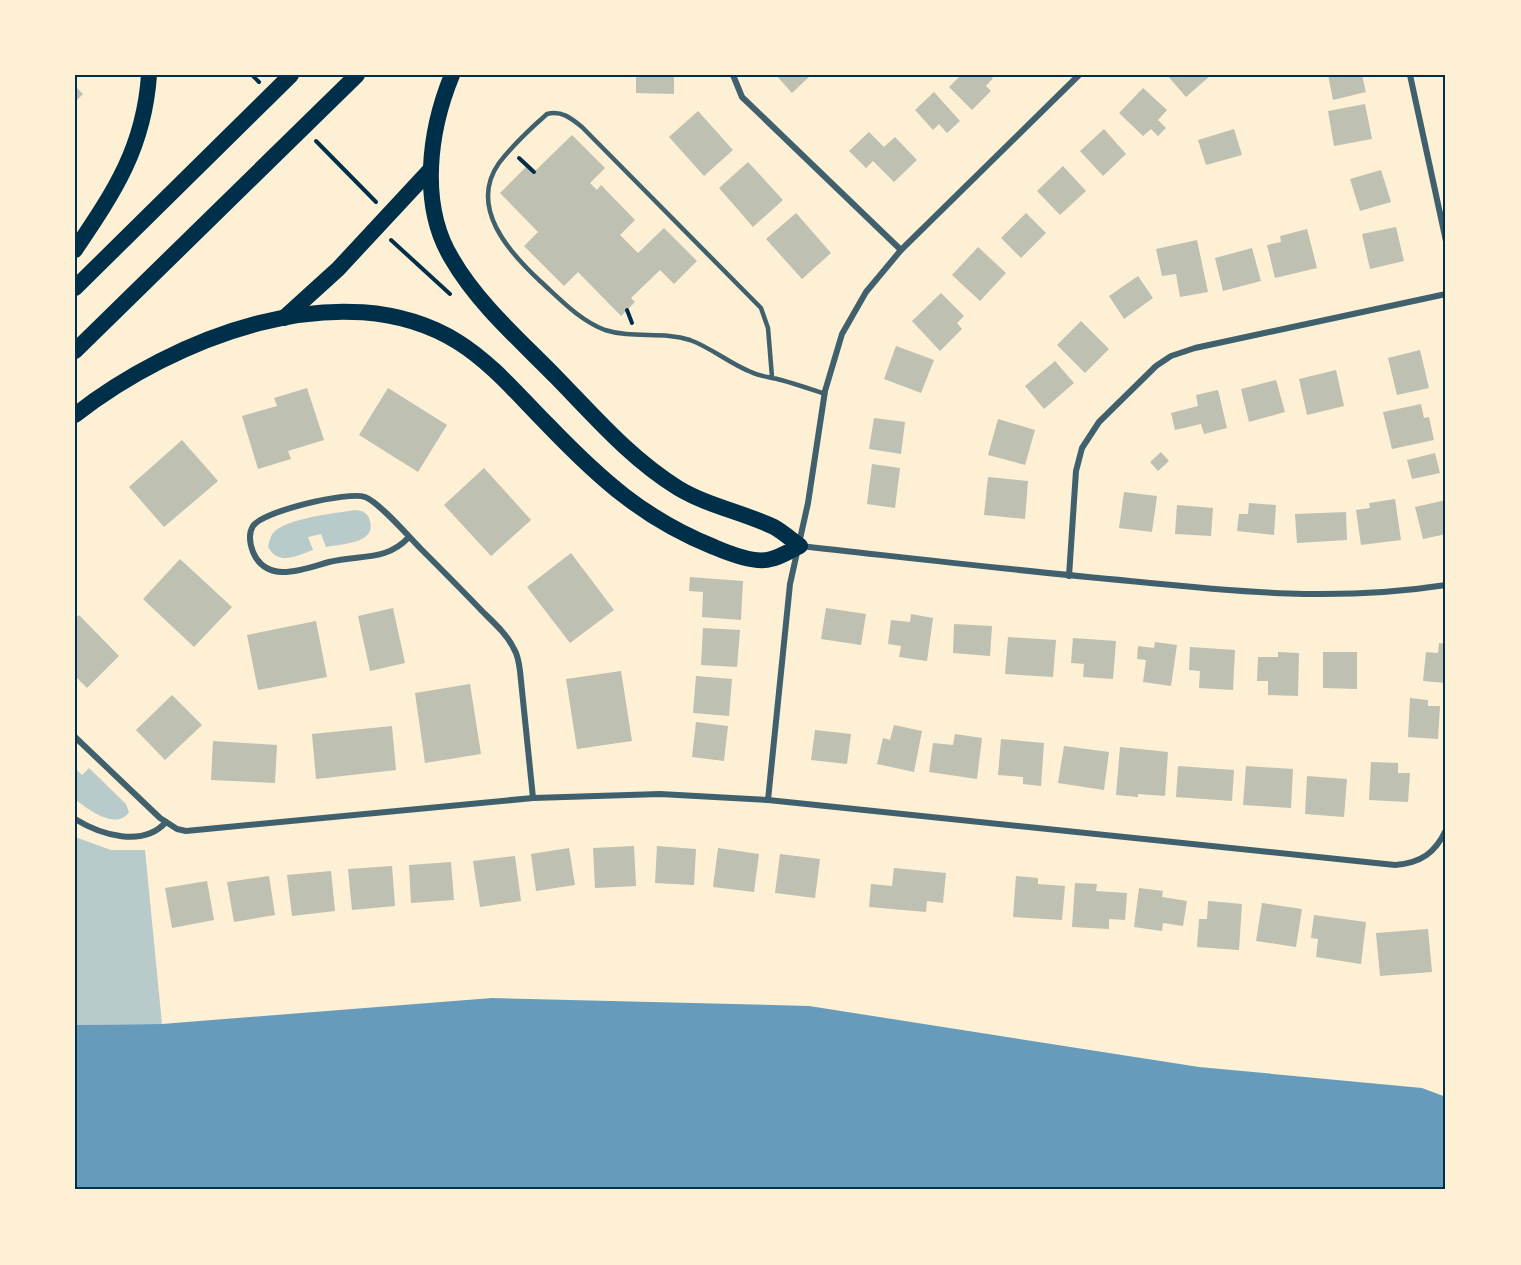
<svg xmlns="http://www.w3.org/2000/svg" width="1521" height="1265" viewBox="0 0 1521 1265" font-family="Poppins,sans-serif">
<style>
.green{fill:#b9caca}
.water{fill:#669bbc}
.building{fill:#bec0b2}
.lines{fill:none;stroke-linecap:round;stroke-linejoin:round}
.path{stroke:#003049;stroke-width:4}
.service{stroke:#3f606c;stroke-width:4.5}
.minor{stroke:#3f606c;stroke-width:6}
.motorway{stroke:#003049;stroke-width:16}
.neatline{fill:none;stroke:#003049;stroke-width:2}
</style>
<rect width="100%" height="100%" fill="#fdf0d5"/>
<g class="green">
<path d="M356,510C363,511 368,513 370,521C377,544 340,544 326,547L321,534L308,537L313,550C296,556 279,566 268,547C269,542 270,537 273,533C287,518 335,513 356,510Z"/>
<path d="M75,768L82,775L89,768L126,804L129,812C117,831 87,809 75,799Z"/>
<polygon points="75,837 111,850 145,850 162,1024 75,1025"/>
</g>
<polygon class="water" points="492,998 809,1006 1199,1067 1422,1088 1446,1097 1446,1190 75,1190 75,1025 162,1024"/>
<g class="building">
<polygon points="636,75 674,75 674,94 636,93"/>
<polygon points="776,75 811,75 792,93"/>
<polygon points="961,75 990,75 993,78 986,86 991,91 972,110 949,87"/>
<polygon points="1167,75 1211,75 1186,97"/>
<polygon points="1328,75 1362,75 1366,92 1333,100"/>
<polygon points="75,86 83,94 75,102"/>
<polygon points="1143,88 1167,110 1158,120 1166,128 1158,136 1151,129 1143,136 1119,113"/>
<polygon points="934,92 960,121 947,133 939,124 933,130 915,110"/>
<polygon points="1365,104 1372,139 1334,146 1328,111"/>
<polygon points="698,111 733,150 704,176 669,137"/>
<polygon points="1104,129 1126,154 1103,176 1080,151"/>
<polygon points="1234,129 1242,155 1206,165 1198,140"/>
<polygon points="869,132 884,147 895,137 917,160 894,182 873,161 866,168 849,151"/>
<polygon points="572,135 605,168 590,183 597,190 601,185 635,220 620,235 638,253 664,228 697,261 674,284 660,270 631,298 635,302 621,316 578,272 564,286 524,246 538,232 500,193 527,166 534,172"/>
<polygon points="748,162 783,200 753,227 719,188"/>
<polygon points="1063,166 1086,191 1060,215 1037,191"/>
<polygon points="1381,170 1391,202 1360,211 1350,179"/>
<polygon points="796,213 831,253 802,279 766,239"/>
<polygon points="1026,213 1046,233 1021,258 1001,238"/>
<polygon points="1396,227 1404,261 1370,269 1362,234"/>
<polygon points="1307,229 1317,268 1275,278 1267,245 1281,242 1280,236"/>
<polygon points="1197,240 1208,292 1180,297 1176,274 1162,276 1156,249"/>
<polygon points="978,247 1006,273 980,301 952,275"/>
<polygon points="1252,248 1261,281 1223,291 1215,258"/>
<polygon points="1138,276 1153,298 1124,319 1109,296"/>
<polygon points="941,293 964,316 957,323 962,329 940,351 912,321"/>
<polygon points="1081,321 1109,349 1085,373 1057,345"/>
<polygon points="896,346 934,360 921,393 884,379"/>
<polygon points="1420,350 1429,388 1397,395 1388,358"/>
<polygon points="1055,361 1074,383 1044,409 1025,386"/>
<polygon points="1336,370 1344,406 1307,415 1299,379"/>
<polygon points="1276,380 1285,412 1249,422 1241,389"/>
<polygon points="307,388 324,440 288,451 291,459 258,469 242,416 277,406 274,398"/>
<polygon points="388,388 447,425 418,472 359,435"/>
<polygon points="1218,390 1227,428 1204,434 1201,424 1175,430 1171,413 1198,406 1196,395"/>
<polygon points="1421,404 1424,418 1429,417 1434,440 1392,449 1383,412"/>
<polygon points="874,418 905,422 901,454 869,449"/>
<polygon points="998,419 1035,430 1025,465 988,455"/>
<polygon points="182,440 218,481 164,527 129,487"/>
<polygon points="1161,452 1169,461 1158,471 1150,462"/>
<polygon points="1435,453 1440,473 1412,479 1407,460"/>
<polygon points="872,464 900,468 895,508 867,504"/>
<polygon points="484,468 531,520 491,556 444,505"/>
<polygon points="988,477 1028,481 1025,519 984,515"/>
<polygon points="1124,492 1157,496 1152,532 1119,528"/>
<polygon points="1395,499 1401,540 1361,545 1356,510 1370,508 1369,503"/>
<polygon points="1446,500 1446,534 1423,539 1415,507"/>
<polygon points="1249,503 1276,505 1274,535 1237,531 1239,514 1248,514"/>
<polygon points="1177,505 1213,508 1211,536 1175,534"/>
<polygon points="1346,512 1347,540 1297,543 1295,514"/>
<polygon points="571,553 614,610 570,643 527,587"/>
<polygon points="180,559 232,607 194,647 143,599"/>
<polygon points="690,577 743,581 741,620 702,617 703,592 689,591"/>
<polygon points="393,608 405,663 370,671 358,616"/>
<polygon points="826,608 866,614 861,645 821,639"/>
<polygon points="911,614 933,618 927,661 899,657 901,646 888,644 891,620 910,622"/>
<polygon points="79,615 119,656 87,688 75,676 75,619"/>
<polygon points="316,621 327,677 258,690 247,635"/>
<polygon points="954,624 992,626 990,656 953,653"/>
<polygon points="703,628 740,630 737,667 701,665"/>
<polygon points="1008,637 1056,640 1053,677 1005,674"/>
<polygon points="1073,638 1116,641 1113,679 1083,677 1084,664 1071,663"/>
<polygon points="1155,642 1177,645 1171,686 1143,682 1146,660 1137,659 1138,646 1154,648"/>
<polygon points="1439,643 1446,644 1446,683 1423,681 1426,652 1438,653"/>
<polygon points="1190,647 1235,650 1233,690 1199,688 1200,671 1189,670"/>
<polygon points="1278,652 1299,653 1298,696 1268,695 1268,681 1257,681 1258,657 1278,657"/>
<polygon points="1323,652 1357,652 1357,689 1323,688"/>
<polygon points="621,671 632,741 577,749 566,679"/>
<polygon points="696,676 732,679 729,716 693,713"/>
<polygon points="470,684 481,754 425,763 415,693"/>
<polygon points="172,695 202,725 165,760 136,730"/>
<polygon points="1410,698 1428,700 1428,706 1440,706 1438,739 1408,737"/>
<polygon points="696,722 728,726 724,761 692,757"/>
<polygon points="894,725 922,731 914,772 877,764 883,738 890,740"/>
<polygon points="392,726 396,770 316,779 312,734"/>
<polygon points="815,730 851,734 847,764 811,760"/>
<polygon points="955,734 982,738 977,779 929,772 933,743 953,745"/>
<polygon points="1001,739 1044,743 1041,786 1023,784 1023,777 998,775"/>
<polygon points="213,741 277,745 275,783 211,780"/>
<polygon points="1064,746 1109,752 1104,790 1058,783"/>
<polygon points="1120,747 1168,752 1165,796 1138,794 1138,797 1116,795"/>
<polygon points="1371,762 1398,763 1398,773 1410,773 1408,802 1369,800"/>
<polygon points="1178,766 1234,770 1232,801 1176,797"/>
<polygon points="1246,766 1293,769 1291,808 1243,805"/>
<polygon points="1307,776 1347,779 1344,817 1305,814"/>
<polygon points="634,846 636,886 595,888 593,848"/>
<polygon points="657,846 696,849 694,885 655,883"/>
<polygon points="569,848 575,885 536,891 531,854"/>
<polygon points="718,848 759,854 754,892 713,887"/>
<polygon points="780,854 820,859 815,898 775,893"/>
<polygon points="515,856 521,901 480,907 473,861"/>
<polygon points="451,862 454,900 411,903 409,865"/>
<polygon points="392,866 395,906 352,910 348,869"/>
<polygon points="894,868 946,873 943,903 927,901 926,912 869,907 871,884 892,886"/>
<polygon points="331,871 335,911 292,916 287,875"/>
<polygon points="269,876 275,915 234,922 227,882"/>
<polygon points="1016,876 1038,878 1038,884 1065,886 1062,920 1013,917"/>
<polygon points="207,881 214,920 172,928 165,888"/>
<polygon points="1075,883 1097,884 1096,891 1127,893 1125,920 1109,919 1109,929 1072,927"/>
<polygon points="1139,888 1163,891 1162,897 1187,901 1183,926 1163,923 1162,931 1134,927"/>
<polygon points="1208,901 1242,904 1239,950 1197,947 1199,919 1207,919"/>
<polygon points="1262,903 1302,909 1296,947 1256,941"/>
<polygon points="1314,915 1366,922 1361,964 1316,957 1318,939 1311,938"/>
<polygon points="1428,929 1432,972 1380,976 1376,933"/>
</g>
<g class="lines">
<g class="path">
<polyline points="252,75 259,82"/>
<polyline points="316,141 376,202"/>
<polyline points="519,158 534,172"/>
<polyline points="391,240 450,294"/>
<polyline points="627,310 632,323"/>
</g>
<path class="service" d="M772,377L768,328L761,308L582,127C571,118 561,110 547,114C531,128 512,146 499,163C468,207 509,252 540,281C560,299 579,320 605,330C633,339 663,331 690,340C712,348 730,364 751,372C761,377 771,377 781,380C796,384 810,389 825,394"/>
<g class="minor">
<polyline points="733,75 742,97 901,250"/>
<polyline points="1410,75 1446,241"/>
<path d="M409,537C386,562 360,554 329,562C304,569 267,585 253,552C250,544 248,534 253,526C263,511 348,491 365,497C379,502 409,537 421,549C442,570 462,590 482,611C493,622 507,634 514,649C518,655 519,663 520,671L533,798"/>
<path d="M800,546C910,558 1020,571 1130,581C1239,592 1336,602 1446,585"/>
<polyline points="1069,576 1076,471 1082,448 1099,422 1156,366 1171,356 1195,348 1446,294"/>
<path d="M75,737L160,818L177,829L186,831L533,798L660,794L768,800L1395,865C1421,863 1435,853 1446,830"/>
<polyline points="768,800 790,584 808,503 825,391 842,334 866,292 901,250 1079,75"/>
<path d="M75,819C101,835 143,848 166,822"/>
</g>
<g class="motorway">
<path d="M75,250C114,192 144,148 149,75"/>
<polyline points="75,288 291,75"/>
<polyline points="284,318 338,269 431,169"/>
<polyline points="75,351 357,75"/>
<path d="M75,415C172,339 342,270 458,342C493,364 519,396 548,425C600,479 644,519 714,547C728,553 756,564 771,559C781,557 791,550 800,546C792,540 783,532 774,527C742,512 708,506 678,488C631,459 595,417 557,378C521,341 478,304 452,259C419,205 429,131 452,75"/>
</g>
</g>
<rect width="1521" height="1265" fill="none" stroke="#fdf0d5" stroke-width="153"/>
<rect x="76" y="76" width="1368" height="1112" class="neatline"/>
</svg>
